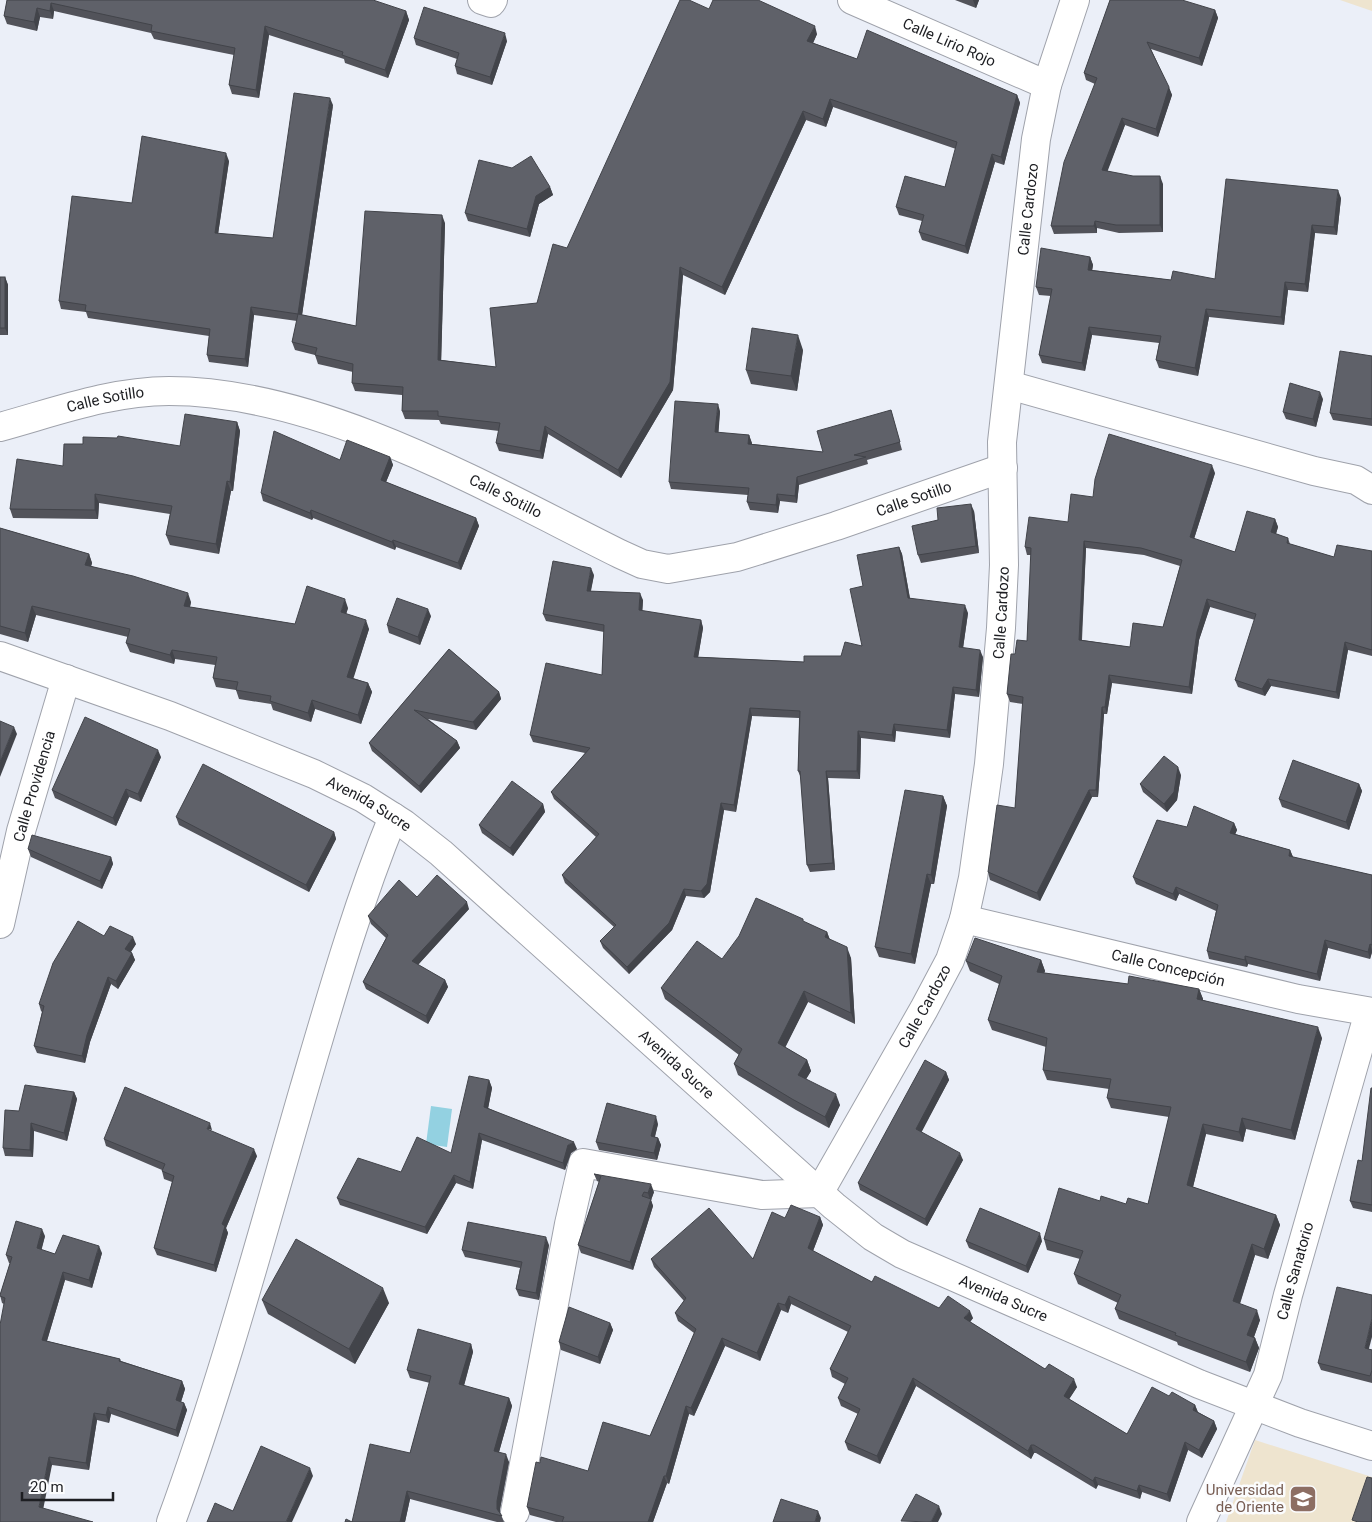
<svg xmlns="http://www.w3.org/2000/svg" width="1372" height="1522" viewBox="0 0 1372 1522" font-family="Roboto,sans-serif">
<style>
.education{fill:#eee4cf}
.water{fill:#93d1e1}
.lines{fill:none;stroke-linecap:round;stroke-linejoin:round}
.minor-casing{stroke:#9fa2ab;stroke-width:30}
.minor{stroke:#fff;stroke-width:28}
.wall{fill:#52535a;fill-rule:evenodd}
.shaded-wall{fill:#42444a}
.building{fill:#5f6169;stroke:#42444a;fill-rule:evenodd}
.labels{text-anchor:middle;stroke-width:5;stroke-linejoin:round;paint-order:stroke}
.street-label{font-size:15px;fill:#1d1e22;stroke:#fbfcfe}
.education-label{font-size:15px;fill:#785e54;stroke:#fbfcfe;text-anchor:end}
</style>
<rect width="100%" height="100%" fill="#ebeff8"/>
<g class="education">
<polygon points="1340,0 1372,0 1372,11"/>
<polygon points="1255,1440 1372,1477 1372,1522 1226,1522"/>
</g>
<polygon class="water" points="431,1106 452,1109 447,1147 426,1144"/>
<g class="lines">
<g class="minor-casing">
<g id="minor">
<polyline points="482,0 491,3 493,0"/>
<path id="s1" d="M852,0L1047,85"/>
<polyline points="1009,385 1314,471 1356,480 1372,490"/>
<path id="s2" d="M0,427C55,412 111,391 169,391C321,391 487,488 620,554L642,564L668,569L737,557L836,526L1003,468"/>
<path id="s3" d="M0,656L170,716L314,774L363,798L404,824L441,853L834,1206L873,1237L902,1254L1199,1384L1300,1423L1372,1446"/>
<path id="s4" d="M964,919L1298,999L1372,1012"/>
<path id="s5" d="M0,924L21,831L66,679"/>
<path id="s6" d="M515,1512L569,1224L583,1163L762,1195L819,1193L924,1009L950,960L964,919L973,878L989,764L1001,628L1004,565L1002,442L1036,139L1047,85L1075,0"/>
<path d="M171,1522C223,1380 262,1234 304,1089C331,997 357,905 393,817"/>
<path id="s7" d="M1201,1522L1268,1375L1288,1295L1369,1012"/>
</g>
</g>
<use href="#minor" class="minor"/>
</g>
<g class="wall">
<polygon points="7,0 406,11 409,20 388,78 345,63 344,59 269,35 259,98 232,94 229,85 234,55 154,39 151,33 54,11 53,19 40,17 37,31 7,24 4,16"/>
<polygon points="955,0 979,0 976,8"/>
<polygon points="1110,0 1215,10 1218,18 1202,66 1151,49 1172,95 1158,137 1125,125 1107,171 1163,184 1163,232 1119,233 1097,228 1097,233 1054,234 1051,226 1095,84 1086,80 1084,73"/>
<polygon points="709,9 817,34 813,43 857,59 1017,95 1020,103 1004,165 995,162 968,254 922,240 919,232 922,221 899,215 896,207 945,187 956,149 833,107 826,127 806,120 725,295 683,275 673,390 621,478 548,434 543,459 499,451 496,443 499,431 441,424 439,420 405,419 402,411 402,395 355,391 352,383 353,372 318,364 315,355 295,350 292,342 297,321 254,315 248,367 209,362 207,355 209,336 88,318 86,312 61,309 59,301 132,203 229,161 218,234 273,238 333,105 302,315 356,326 445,223 441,360 496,367 537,303 567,248"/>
<polygon points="414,38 507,41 492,85 457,74 455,66 457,59 416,45"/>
<polygon points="550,187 553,195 539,204 530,237 468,221 465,213"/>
<polygon points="1341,198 1337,235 1315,233 1308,292 1288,290 1284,325 1209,317 1198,376 1159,368 1156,360 1159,343 1092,335 1085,371 1042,363 1039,355 1051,296 1039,295 1036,287 1090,257 1093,265 1092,270 1171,280 1215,279"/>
<polygon points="0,277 5,277 8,285 8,335 0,335"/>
<polygon points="803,350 797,391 751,384 746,370"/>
<polygon points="1372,356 1372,426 1333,420 1330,413"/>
<polygon points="1323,399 1316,427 1286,419 1283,412"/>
<polygon points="891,410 902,450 867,460 868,464 799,485 797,503 780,501 778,513 750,510 747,502 748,495 671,489 669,482 720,411 718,433 749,435 752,444 823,452"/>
<polygon points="237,422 240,431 233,491 231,491 219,554 170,545 166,535 170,514 99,503 98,519 13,518 10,509 63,466 180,446"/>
<polygon points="390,457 393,465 386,482 476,518 479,526 461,570 396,547 395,550 313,518 312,520 263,501 261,493 340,460"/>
<path d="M1215,473L1194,539L1235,552L1275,519L1278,527L1276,534L1288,538L1290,544L1334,557L1372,551V656L1348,650L1339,699L1271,686L1265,696L1238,687L1235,680L1255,620L1210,607L1199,640L1192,694L1112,683L1107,714H1104L1098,797H1092L1040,901L990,880L988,872L1015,808L1023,704L1010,702L1007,694L1015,654L1027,641L1031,555H1027L1025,547L1068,522L1093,497ZM1086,548L1144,555L1180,566L1163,627L1130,647L1082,640Z"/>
<polygon points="974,511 979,553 921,563 918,555"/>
<polygon points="0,528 89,554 92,563 91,566 191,602 190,607 295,624 348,608 346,614 369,629 353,678 368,683 372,692 361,724 315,709 311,722 273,710 271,704 239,699 236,690 216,687 213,678 215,665 175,659 174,664 130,652 126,643 128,637 36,615 28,642 0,634"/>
<polygon points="899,547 902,554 910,598 968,613 963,648 983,657 979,697 955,694 950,738 896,731 895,742 861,738 860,779 828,778 835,870 810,872 807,865 801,778 798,771 799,718 752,716 736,812 724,810 710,892 704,898 686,896 672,930 629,974 603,948 600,941 614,927 565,883 562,875 596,837 554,799 551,792 585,753 533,742 530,735 602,675 604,632 546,621 543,614 594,575 591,591 643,600 642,611 701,620 703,628 698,657 804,662 841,656 862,646 863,586"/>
<polygon points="431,616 420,645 389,633 387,625"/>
<polygon points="449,649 499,692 501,699 476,730 428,719 457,741 460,748 421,793 372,751 369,743"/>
<polygon points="161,757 141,802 129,797 116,826 55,798 52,790"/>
<polygon points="1181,775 1177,800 1167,812 1143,792 1140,784"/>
<polygon points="1359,784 1362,791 1349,830 1282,807 1279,799"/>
<polygon points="943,796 947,806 934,884 931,884 915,964 879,957 875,947"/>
<polygon points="543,804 545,812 513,856 482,833 479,825"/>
<polygon points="176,817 334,832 336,839 309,892 179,825"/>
<polygon points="1234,823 1237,830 1235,834 1290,850 1293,857 1372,875 1372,953 1370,959 1328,948 1320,981 1248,964 1247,967 1209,959 1207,951 1216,911 1179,894 1176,901 1136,884 1133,877 1187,827"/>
<polygon points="28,849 111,857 113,864 102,889 31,857"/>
<polygon points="417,897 469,909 418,965 445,980 448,987 428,1024 366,989 363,982 386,938 371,924 368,916"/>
<polygon points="804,922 827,932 830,940 851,958 855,1024 808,1002 785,1047 807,1060 811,1071 806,1079 840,1105 829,1128 796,1110 738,1075 734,1064 739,1055 665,999 661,988"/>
<polygon points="104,936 136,944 131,952 132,953 135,960 118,989 111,984 90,1042 85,1063 37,1053 34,1046 42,1012 41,1011 39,1004"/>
<polygon points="1041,960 1045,971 1044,973 1128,984 1199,989 1203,999 1203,1000 1322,1038 1295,1140 1246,1129 1243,1142 1206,1134 1193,1187 1276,1215 1280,1225 1268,1259 1255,1255 1240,1304 1260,1320 1254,1337 1255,1338 1259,1348 1250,1372 1178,1345 1177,1342 1119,1319 1115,1309 1118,1303 1078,1284 1074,1274 1080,1259 1047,1250 1044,1239 1100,1201 1126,1204 1148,1204 1169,1117 1111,1108 1107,1098 1109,1089 1047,1080 1043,1070 1046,1047 992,1030 988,1020 999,984 970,971 966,961"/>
<polygon points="946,1072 949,1080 921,1132 963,1160 927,1226 860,1190 858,1183"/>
<polygon points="489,1080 492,1088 488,1108 577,1149 571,1153 565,1170 482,1140 473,1189 456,1183 427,1234 340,1205 337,1198 451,1153"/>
<polygon points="1372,1088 1372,1212 1353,1208 1350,1201 1362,1161"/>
<polygon points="74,1092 77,1099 67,1141 34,1131 33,1157 5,1156 3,1148 19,1111"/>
<polygon points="658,1124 655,1137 658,1138 661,1145 657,1160 599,1150 596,1142"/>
<polygon points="104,1139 257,1156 226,1228 228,1233 216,1272 157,1255 154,1248 172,1182 164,1179 162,1171 162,1170 106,1146"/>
<polygon points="594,1174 654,1192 651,1200 653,1206 633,1270 581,1253 578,1245 599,1182 597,1181"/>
<polygon points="820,1217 823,1225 813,1251 872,1282 939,1308 973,1318 970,1322 1045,1369 1077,1387 1069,1399 1127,1434 1169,1396 1195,1405 1198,1412 1214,1421 1217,1429 1202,1458 1188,1450 1170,1502 1142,1492 1140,1499 1098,1485 1096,1489 1036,1453 1034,1453 1031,1459 916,1386 880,1464 848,1450 845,1442 858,1414 841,1406 838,1398 845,1384 832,1377 830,1369 848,1332 791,1304 788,1313 781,1310 760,1361 725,1346 694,1416 689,1414 669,1484 667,1483 653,1522 556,1522 530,1515 527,1507 588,1471 650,1436 694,1333 678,1321 675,1313 684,1301 654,1267 651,1259 753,1259 785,1218"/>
<polygon points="45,1236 41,1250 55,1254 102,1253 92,1288 65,1280 47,1341 120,1359 121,1361 182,1381 185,1389 181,1402 184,1403 187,1410 178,1437 111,1414 109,1423 97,1420 89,1470 52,1465 0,1522 4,1304 2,1303 0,1295 10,1263 9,1263 6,1255"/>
<polygon points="966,1241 1042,1241 1028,1273 969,1248"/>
<polygon points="549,1245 539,1300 519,1296 516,1289 520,1268 465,1257 462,1250"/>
<polygon points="262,1300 389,1303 355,1364 268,1314"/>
<polygon points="610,1323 613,1330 600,1364 561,1350 559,1342"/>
<polygon points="471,1344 473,1352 464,1386 509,1398 512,1406 499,1452 509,1462 500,1509 500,1513 504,1522 497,1522 410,1499 405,1522 345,1522 352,1522 410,1453 430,1383 410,1378 407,1370"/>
<polygon points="1369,1349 1372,1350 1372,1383 1321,1370 1318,1363"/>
</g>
<g class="shaded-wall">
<polygon points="973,0 979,0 976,8"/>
<polygon points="51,3 54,11 53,19 50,11"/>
<polygon points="37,8 40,17 37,31 34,22"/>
<polygon points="1215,10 1218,18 1202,66 1199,58"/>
<polygon points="406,11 409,20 388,78 385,70"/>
<polygon points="265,26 269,35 259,98 256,90"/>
<polygon points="815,26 817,34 810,50 807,41"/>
<polygon points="505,33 507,41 492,85 490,77"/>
<polygon points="1169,87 1172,95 1158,137 1156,129"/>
<polygon points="1017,95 1020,103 1004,165 1001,157"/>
<polygon points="330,98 333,105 301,322 298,314"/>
<polygon points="830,99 833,107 826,127 823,119"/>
<polygon points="803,111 806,120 725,295 722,287"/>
<polygon points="1122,118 1125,125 1105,178 1102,170"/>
<polygon points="226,153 229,161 217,241 215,233"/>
<polygon points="992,154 995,162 968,254 965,246"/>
<polygon points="1160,176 1163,184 1163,232 1160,225"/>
<polygon points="550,187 553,195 539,204 530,237 527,229 536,196"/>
<polygon points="1338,190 1341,198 1337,235 1334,227"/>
<polygon points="442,215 445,223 441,368 438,360"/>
<polygon points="1095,221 1097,228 1097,233 1094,226"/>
<polygon points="1312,225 1315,233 1308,292 1305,284"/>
<polygon points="1090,257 1093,265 1091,278 1088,270"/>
<polygon points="680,267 683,275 673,390 621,478 618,470"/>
<polygon points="5,277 8,285 8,335 5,328"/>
<polygon points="1285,282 1288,290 1284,325 1281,317"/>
<polygon points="251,307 254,315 248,367 245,359"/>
<polygon points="1206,309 1209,317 1198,376 1195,368"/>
<polygon points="1089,327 1092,335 1085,371 1082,363"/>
<polygon points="798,335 803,350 797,391 791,376"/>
<polygon points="1320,392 1323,399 1316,427 1313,419"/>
<polygon points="718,404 720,411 718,440 715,432"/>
<polygon points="237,422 240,431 233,491 230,482"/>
<polygon points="545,426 548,434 543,459 540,451"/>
<polygon points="749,435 752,443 751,451 748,444"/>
<polygon points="390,457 393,465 384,487 381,480"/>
<polygon points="1212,465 1215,473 1192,545 1190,537"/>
<polygon points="797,477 799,485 797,503 795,496"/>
<polygon points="227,481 231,491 219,554 216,544"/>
<polygon points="95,494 99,503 98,519 95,510"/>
<polygon points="777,494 780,501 778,513 776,505"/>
<polygon points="971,504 974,511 979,553 976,546"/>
<polygon points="311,510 313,518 312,520 310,513"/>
<polygon points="476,518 479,526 461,570 458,563"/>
<polygon points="1275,519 1278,527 1274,540 1271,532"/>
<polygon points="393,540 396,547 395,550 392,542"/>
<polygon points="1084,541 1086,548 1081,647 1079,640"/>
<polygon points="899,547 902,554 911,605 908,598"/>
<polygon points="89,554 92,563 89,574 85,565"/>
<polygon points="591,568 594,575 589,598 587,591"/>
<polygon points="188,593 191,602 188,615 184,606"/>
<polygon points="640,593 643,600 642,618 639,610"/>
<polygon points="345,599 348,608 344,621 341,612"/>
<polygon points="1207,599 1210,607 1199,640 1192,694 1189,687 1197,632"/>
<polygon points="965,605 968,613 962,655 959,647"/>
<polygon points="32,606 36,615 28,642 25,633"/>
<polygon points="428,609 431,616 420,645 418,637"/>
<polygon points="366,620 369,629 351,686 347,677"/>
<polygon points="701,620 703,628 697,664 694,657"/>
<polygon points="1345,642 1348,650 1339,699 1336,692"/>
<polygon points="172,650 175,659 174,664 170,655"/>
<polygon points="980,650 983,657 979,697 976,690"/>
<polygon points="1109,675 1112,683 1107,714 1105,707"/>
<polygon points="1268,679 1271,686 1265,696 1262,689"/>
<polygon points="368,683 372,692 361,724 358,715"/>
<polygon points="953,687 955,694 950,738 947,730"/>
<polygon points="499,692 501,699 476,730 473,722"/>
<polygon points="312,700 315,709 311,722 308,713"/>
<polygon points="1102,707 1104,714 1098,797 1096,790"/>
<polygon points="750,708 752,716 736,812 734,805"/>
<polygon points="894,724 896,731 895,742 892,735"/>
<polygon points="14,727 17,734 0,777 0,762"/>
<polygon points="858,731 861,738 860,779 857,771"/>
<polygon points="457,741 460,748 421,793 419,786"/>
<polygon points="158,750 161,757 141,802 138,794"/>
<polygon points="1178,767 1181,775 1177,800 1167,812 1164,804"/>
<polygon points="826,771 828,778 835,870 833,863"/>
<polygon points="1359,784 1362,791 1349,830 1346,822"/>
<polygon points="126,789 129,797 116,826 113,818"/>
<polygon points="1089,790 1092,797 1040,901 1037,893"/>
<polygon points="943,796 947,806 934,884 931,875"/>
<polygon points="721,803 724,810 710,892 704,898 701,891"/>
<polygon points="543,804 545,812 513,856 510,848"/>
<polygon points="1234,823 1237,830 1233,840 1230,833"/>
<polygon points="334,832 336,839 309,892 306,885"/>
<polygon points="1290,850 1293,857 1289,856"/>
<polygon points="111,857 113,864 102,889 100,881"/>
<polygon points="927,874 931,884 915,964 911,954"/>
<polygon points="1176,887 1179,894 1176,901 1173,894"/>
<polygon points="684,889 686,896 672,930 629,974 627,967"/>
<polygon points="467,902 469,909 414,969 412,961"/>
<polygon points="827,932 831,943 825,937"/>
<polygon points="133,937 136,944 128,956 125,949"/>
<polygon points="1325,940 1328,948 1320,981 1317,974"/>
<polygon points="1370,944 1372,951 1370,959 1368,952"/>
<polygon points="847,947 851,958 855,1024 851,1013"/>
<polygon points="132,953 135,960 118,989 116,981"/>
<polygon points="1245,956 1248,964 1247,967 1245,960"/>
<polygon points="1041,960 1045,971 1041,982 1037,972"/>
<polygon points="108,977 111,984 90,1042 85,1063 82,1056 87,1035"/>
<polygon points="445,980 448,987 428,1024 426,1016"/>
<polygon points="1199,989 1203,999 1201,1009 1197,999"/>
<polygon points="804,991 808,1002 782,1054 778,1043"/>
<polygon points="1318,1027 1322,1038 1295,1140 1291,1130"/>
<polygon points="807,1060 811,1071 802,1086 798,1075"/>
<polygon points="946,1072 949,1080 919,1137 916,1129"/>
<polygon points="489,1080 492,1088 487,1114 484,1107"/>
<polygon points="74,1092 77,1099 67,1141 64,1133"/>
<polygon points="836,1094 840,1105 829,1128 825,1117"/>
<polygon points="656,1116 658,1124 653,1143 651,1136"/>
<polygon points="1242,1118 1246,1129 1243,1142 1239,1132"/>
<polygon points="31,1123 34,1131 33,1157 30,1150"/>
<polygon points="210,1123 212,1130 207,1129"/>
<polygon points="1203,1124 1206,1134 1191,1195 1187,1185"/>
<polygon points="479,1133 482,1140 473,1189 470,1182"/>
<polygon points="658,1138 661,1145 657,1160 654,1153"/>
<polygon points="574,1142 577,1149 571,1153 565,1170 563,1163 568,1145"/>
<polygon points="254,1149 257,1156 226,1228 228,1233 216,1272 214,1265 222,1224"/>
<polygon points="960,1153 963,1160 927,1226 925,1219"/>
<polygon points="454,1175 456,1183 427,1234 425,1227"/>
<polygon points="651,1184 654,1192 651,1200 653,1206 633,1270 630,1262 650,1200 648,1193"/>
<polygon points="1276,1215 1280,1225 1268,1259 1264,1249"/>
<polygon points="820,1217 823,1225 811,1256 808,1248"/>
<polygon points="42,1229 45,1236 40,1256 37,1248"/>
<polygon points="1040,1233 1042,1241 1028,1273 1026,1266"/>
<polygon points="546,1237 549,1245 539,1300 536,1293"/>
<polygon points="1252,1244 1255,1255 1237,1312 1233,1301"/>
<polygon points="99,1246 102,1253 92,1288 89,1280"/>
<polygon points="63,1272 65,1280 45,1347 42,1340"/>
<polygon points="383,1288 389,1303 355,1364 349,1349"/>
<polygon points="789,1296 791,1304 788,1313 785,1305"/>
<polygon points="778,1303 781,1310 760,1361 757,1353"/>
<polygon points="1257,1310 1260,1320 1251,1345 1247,1335"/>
<polygon points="970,1311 973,1318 967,1326 964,1318"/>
<polygon points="1372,1318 1372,1337 1367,1356 1365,1348"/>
<polygon points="610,1323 613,1330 600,1364 598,1357"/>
<polygon points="722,1338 725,1346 694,1416 691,1408"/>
<polygon points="1255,1338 1259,1348 1250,1372 1246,1362"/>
<polygon points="471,1344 473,1352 462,1392 459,1384"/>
<polygon points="913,1378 916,1386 880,1464 877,1456"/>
<polygon points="1074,1379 1077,1387 1066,1404 1064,1396"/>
<polygon points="182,1381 185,1389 179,1408 176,1400"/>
<polygon points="509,1398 512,1406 497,1459 494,1451"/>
<polygon points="184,1403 187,1410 178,1437 176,1430"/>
<polygon points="1195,1405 1198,1413 1193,1410"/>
<polygon points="686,1406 689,1414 669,1484 666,1476"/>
<polygon points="108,1407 111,1414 109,1423 106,1415"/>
<polygon points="94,1413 97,1420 89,1470 86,1463"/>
<polygon points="1214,1421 1217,1429 1202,1458 1199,1450"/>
<polygon points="1185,1442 1188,1450 1170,1502 1167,1494"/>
<polygon points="1031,1445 1034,1453 1031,1459 1028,1451"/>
<polygon points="506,1454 509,1462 500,1509 500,1517 497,1509 497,1501"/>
<polygon points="49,1457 52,1465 42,1515 39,1507"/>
<polygon points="310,1468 313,1476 292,1522 286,1522"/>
<polygon points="664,1476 667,1483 653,1522 648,1522"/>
<polygon points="1095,1477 1098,1485 1096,1489 1093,1481"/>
<polygon points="1139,1485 1142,1492 1140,1499 1137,1491"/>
<polygon points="407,1491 410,1499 405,1522 400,1522"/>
<polygon points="939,1506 942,1514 938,1522 931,1522"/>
<polygon points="818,1511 821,1518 820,1522 815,1522"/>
</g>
<g class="building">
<polygon points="7,0 373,0 406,11 385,70 342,55 343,52 265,26 256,90 229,85 235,48 151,31 152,25 51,3 50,11 37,8 34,22 4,16"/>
<polygon points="680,0 689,0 709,9 713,0 758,0 815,26 807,41 857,59 867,30 1017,95 1001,157 992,154 965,246 919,232 924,215 896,207 905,176 945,187 957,142 830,99 823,119 803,111 722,287 680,267 670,382 618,470 545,426 540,451 496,443 500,423 438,416 438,411 402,411 403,387 352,383 353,364 315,355 317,348 292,342 298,314 356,326 365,211 442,215 438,360 496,367 490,308 537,303 553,244 567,248"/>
<polygon points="1110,0 1182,0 1215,10 1199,58 1147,42 1169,87 1156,129 1122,118 1102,170 1133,176 1160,176 1160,225 1116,225 1095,221 1094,226 1051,226 1064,162 1097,78 1084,73"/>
<polygon points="424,7 505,33 490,77 455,66 459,53 414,38"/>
<polygon points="294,93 330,98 298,314 251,307 245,359 207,355 210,329 85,311 86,305 59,301 72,196 132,203 142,136 226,153 215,233 273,238"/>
<polygon points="531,156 550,187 536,196 527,229 465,213 479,160 512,168"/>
<polygon points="1226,179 1338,190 1334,227 1312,225 1305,284 1285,282 1281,317 1206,309 1195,368 1156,360 1161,336 1089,327 1082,363 1039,355 1052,289 1036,287 1041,248 1090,257 1088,270 1171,280 1173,271 1215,279"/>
<rect x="0" y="277" width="5" height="51"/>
<polygon points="752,328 798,335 791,376 746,370"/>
<polygon points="1340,351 1372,356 1372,419 1330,413"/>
<polygon points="1290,383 1320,392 1313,419 1283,412"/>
<polygon points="675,401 718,404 715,432 749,435 748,444 823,452 817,431 891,410 900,442 854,455 866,457 797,477 795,496 777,494 776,505 747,502 749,488 669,482"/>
<polygon points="185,414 237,422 230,482 227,481 216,544 166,535 172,506 95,494 95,510 10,509 17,459 63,466 64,444 83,444 83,437 117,438 118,436 180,446"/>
<polygon points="274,431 340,460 347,440 390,457 381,480 476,518 458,563 393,540 392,542 311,510 310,513 261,493"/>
<path d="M1109,434L1212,465L1190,537L1235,552L1247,511L1275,519L1271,532L1288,538L1287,543L1334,557L1337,545L1372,551V650L1345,642L1336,692L1268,679L1262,689L1235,680L1256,614L1207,599L1197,632L1189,687L1109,675L1105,707H1102L1096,790H1089L1037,893L988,872L997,805L1015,808L1023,697L1007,694L1011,654H1015L1017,640L1027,641L1031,548L1025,547L1029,517L1068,522L1071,494L1093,497L1095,479ZM1084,541L1141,548L1182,560L1163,627L1133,623L1130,647L1079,640Z"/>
<polygon points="971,504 976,546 918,555 912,526 938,520 937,508"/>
<polygon points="0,528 89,554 85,565 133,576 188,593 184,606 295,624 307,586 345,599 341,612 366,620 347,677 368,683 358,715 312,700 308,713 270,701 271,696 236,690 238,682 213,678 217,657 172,650 170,655 126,643 130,629 32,606 25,633 0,626"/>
<polygon points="899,547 908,598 965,605 959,647 980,650 976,690 953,687 947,730 894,724 892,735 858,731 857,771 826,771 833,863 807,865 800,771 798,771 800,711 750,708 734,805 721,803 707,884 701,891 684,889 669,923 627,967 600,941 616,925 562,875 599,834 551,792 590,748 530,735 546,663 602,675 604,625 543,614 553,561 591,568 587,591 640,593 639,610 701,620 694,657 804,662 804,656 841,656 845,642 862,646 850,589 863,586 857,555"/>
<polygon points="397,598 428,609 418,637 387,625"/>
<polygon points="449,649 499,692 473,722 414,710 457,741 419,786 369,743"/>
<polygon points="85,717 158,750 138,794 126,789 113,818 52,790"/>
<polygon points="0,721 14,727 0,762"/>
<polygon points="1164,756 1178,767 1174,792 1164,804 1140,784"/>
<polygon points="1293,760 1359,784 1346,822 1279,799"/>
<polygon points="203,764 334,832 306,885 176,817"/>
<polygon points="512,781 543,804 510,848 479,825"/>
<polygon points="905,790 943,796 931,875 927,874 911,954 875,947"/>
<polygon points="1194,806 1234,823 1230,833 1290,850 1289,856 1372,875 1372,945 1370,944 1368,952 1325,940 1317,974 1245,956 1245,960 1207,951 1218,905 1176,887 1173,894 1133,877 1157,820 1187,827"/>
<polygon points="32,835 111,857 100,881 28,849"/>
<polygon points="437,875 467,902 412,961 445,980 426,1016 363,982 388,935 368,916 399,880 417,897"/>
<polygon points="756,898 803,919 803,921 827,932 825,937 847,947 851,1013 804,991 778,1043 807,1060 798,1075 836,1094 825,1117 792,1099 734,1064 742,1049 661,988 697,941 722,959 739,936"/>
<polygon points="78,921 104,936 110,926 133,937 125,949 132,953 116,981 108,977 87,1035 82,1056 34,1046 44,1006 39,1004 53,963"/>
<polygon points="975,938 1041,960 1037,972 1128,984 1129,976 1199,989 1197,999 1318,1027 1291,1130 1242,1118 1239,1132 1203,1124 1187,1185 1276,1215 1264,1249 1252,1244 1233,1301 1257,1310 1247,1335 1255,1338 1246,1362 1175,1335 1176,1333 1115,1309 1121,1295 1074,1274 1083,1251 1044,1239 1059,1188 1100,1201 1101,1196 1126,1204 1128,1198 1148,1204 1171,1107 1107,1098 1111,1079 1043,1070 1047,1038 988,1020 1002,976 966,961"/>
<polygon points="925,1060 946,1072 916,1129 960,1153 925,1219 858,1183"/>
<polygon points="469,1076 489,1080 484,1107 574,1142 568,1145 563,1163 479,1133 470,1182 454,1175 425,1227 337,1198 358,1158 401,1172 417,1137 451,1153"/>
<polygon points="25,1085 74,1092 64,1133 31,1123 30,1150 3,1148 5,1110 19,1111"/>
<polygon points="125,1087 210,1123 207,1129 254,1149 222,1224 225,1226 214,1265 154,1248 174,1176 162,1171 165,1164 104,1139"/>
<polygon points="1371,1088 1372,1088 1372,1205 1350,1201 1358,1160 1362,1161"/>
<polygon points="607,1103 656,1116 651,1136 658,1138 654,1153 596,1142"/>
<polygon points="594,1174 651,1184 648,1193 644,1192 642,1196 651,1199 630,1262 578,1245 601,1176"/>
<polygon points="791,1205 820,1217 808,1248 872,1282 875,1276 939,1308 948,1296 970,1311 964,1318 1045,1369 1049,1364 1074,1379 1064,1396 1127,1434 1152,1387 1169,1396 1172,1392 1195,1405 1193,1410 1214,1421 1199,1450 1185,1442 1167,1494 1139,1485 1137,1491 1095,1477 1093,1481 1034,1445 1031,1445 1028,1451 913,1378 877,1456 845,1442 860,1409 838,1398 848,1378 830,1369 851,1326 789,1296 785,1305 778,1303 757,1353 722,1338 691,1408 686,1406 666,1476 664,1476 648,1522 562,1522 564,1517 527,1507 536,1462 540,1463 541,1457 588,1471 603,1422 650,1436 696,1329 675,1313 686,1298 651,1259 709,1208 753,1259 772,1212 785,1218"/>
<polygon points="980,1208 1040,1233 1026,1266 966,1241"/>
<polygon points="16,1221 42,1229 37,1248 55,1254 63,1235 99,1246 89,1280 63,1272 42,1340 120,1359 119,1361 182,1381 176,1400 184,1403 176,1430 108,1407 106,1415 94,1413 86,1463 49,1457 39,1507 93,1522 0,1522 0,1325 5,1298 0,1296 0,1295 12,1257 6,1255"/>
<polygon points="468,1222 546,1237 536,1293 516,1289 522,1262 462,1250"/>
<polygon points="296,1239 383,1288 349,1349 262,1300"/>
<polygon points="1337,1287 1372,1295 1372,1318 1365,1348 1372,1350 1372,1370 1370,1376 1318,1363"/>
<polygon points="569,1307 610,1323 598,1357 559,1342"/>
<polygon points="418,1329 471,1344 459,1384 509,1398 494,1451 506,1454 497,1501 497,1509 502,1516 407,1491 400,1522 345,1522 346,1519 352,1522 370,1444 410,1453 431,1376 407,1370"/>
<polygon points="261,1446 310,1468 286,1522 207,1522 215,1503 233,1511"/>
<polygon points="1367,1477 1372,1478 1372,1522 1358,1522 1352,1520"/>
<polygon points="916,1494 939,1506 931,1522 901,1521"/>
<polygon points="781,1499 818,1511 815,1522 773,1522"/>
</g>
<defs>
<g id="university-square" transform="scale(1.4375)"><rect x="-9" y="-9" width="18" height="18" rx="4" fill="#8d6e63" stroke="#fbfcfe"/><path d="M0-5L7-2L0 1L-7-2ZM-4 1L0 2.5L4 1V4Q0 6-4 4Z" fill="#fff"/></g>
</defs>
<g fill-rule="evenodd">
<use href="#university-square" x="1303" y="1499"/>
</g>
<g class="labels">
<g class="street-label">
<text dy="5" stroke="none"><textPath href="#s1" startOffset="106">Calle Lirio Rojo</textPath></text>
<text dy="5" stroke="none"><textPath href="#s6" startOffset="1619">Calle Cardozo</textPath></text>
<text dy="5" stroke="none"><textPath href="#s2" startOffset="109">Calle Sotillo</textPath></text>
<text dy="5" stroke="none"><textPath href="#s2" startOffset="529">Calle Sotillo</textPath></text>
<text dy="5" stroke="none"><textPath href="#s2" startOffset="964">Calle Sotillo</textPath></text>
<text dy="5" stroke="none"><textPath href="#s6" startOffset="1214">Calle Cardozo</textPath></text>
<text dy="5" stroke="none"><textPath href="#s5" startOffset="142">Calle Providencia</textPath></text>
<text dy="5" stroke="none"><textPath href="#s3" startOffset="398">Avenida Sucre</textPath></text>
<text dy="5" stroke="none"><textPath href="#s4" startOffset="210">Calle Concepción</textPath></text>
<text dy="5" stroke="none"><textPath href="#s6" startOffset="809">Calle Cardozo</textPath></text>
<text dy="5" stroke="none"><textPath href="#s3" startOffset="802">Avenida Sucre</textPath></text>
<text dy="5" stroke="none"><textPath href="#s7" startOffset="269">Calle Sanatorio</textPath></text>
<text dy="5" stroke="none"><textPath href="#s3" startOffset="1208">Avenida Sucre</textPath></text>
</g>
<g class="education-label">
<text x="1284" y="1495">Universidad<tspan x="1284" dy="17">de Oriente</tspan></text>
</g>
</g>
<path d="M22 1492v8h91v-8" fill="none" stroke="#1d1e22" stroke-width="2.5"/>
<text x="30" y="1492" font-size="15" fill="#1d1e22" stroke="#fbfcfe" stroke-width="4" paint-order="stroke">20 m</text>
</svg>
